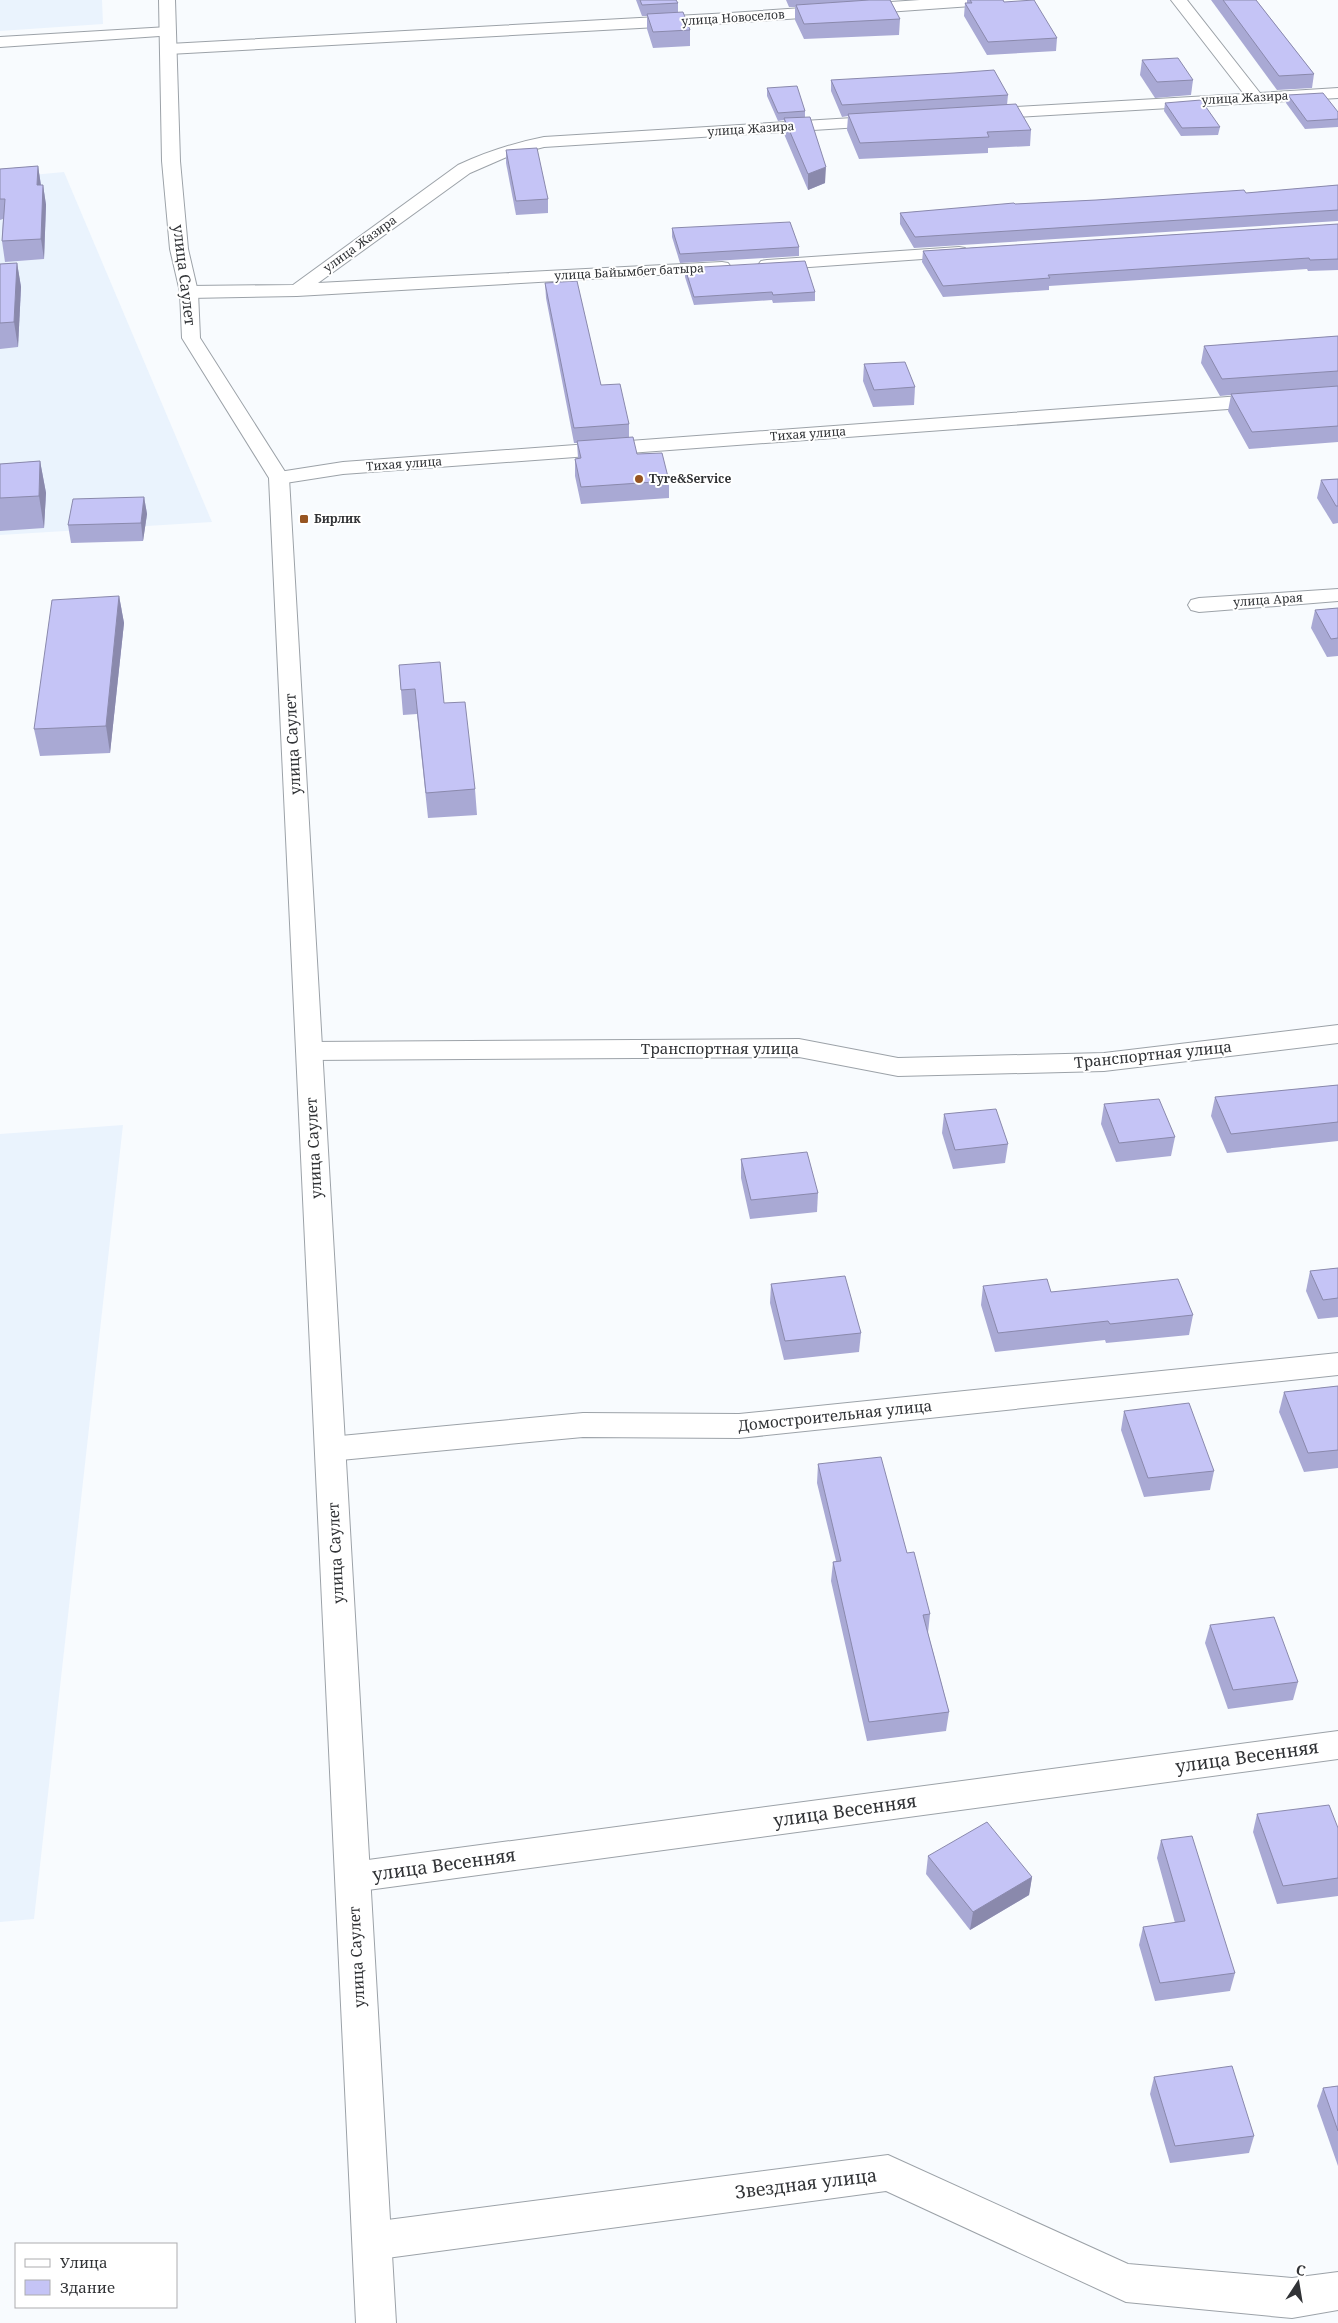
<svg xmlns="http://www.w3.org/2000/svg" width="1338" height="2323" viewBox="0 0 1338 2323" font-family="'Noto Serif',serif">
<style>
.built{fill:#eaf3fd}
.lines{fill:none;stroke-linecap:round;stroke-linejoin:round}
.street-casing{stroke:#9ca2a8;stroke-width:2}
.secondary-casing{stroke:#9ca2a8;stroke-width:2}
.street{fill:#fff;fill-rule:evenodd}
.secondary{fill:#fff;fill-rule:evenodd}
.wall{fill:#a9a9d4}
.shaded-wall{fill:#8a89ac}
.building{fill:#c5c4f6;stroke:#8a89ac}
.poi-dot{fill:#975522;stroke:#fff;stroke-width:2}
.labels{text-anchor:middle;stroke-width:4;stroke-linejoin:round;paint-order:stroke}
.far-street-label{font-size:12px;fill:#313336;stroke:#fff}
.far-poi-label{font-size:12px;font-weight:bold;fill:#313336;stroke:#fff;text-anchor:start}
.street-label{font-size:15px;fill:#313336;stroke:#fff}
.near-street-label{font-size:18px;fill:#313336;stroke:#fff}
</style>
<rect width="100%" height="100%" fill="#f8fbfe"/>
<g class="built">
<polygon points="0,0 102,0 103,24 0,31"/>
<polygon points="64,172 212,522 0,535 0,178"/>
<polygon points="123,1125 34,1919 0,1922 0,1134"/>
</g>
<g class="lines">
<g class="street-casing">
<g id="street">
<polygon points="920,0 994,0 991,3 986,5 730,23 169,54 163,52 161,49 163,46 169,44 730,13"/>
<polygon points="1171,0 1187,0 1260,93 1338,88 1338,98 983,119 977,118 975,114 977,110 983,109 1244,94"/>
<polygon points="168,27 174,29 176,32 174,35 0,47 0,37"/>
<path d="M886,116L892,117L894,121L892,125L544,147L509,156L470,173L318,283L722,262L728,263L731,267L728,271L297,296L189,298L182,296L180,292L182,288L189,286L293,285L458,165C486,152 514,143 544,137Z"/>
<polygon points="959,247 965,248 968,252 965,256 767,270 761,269 758,265 761,261 767,260"/>
<polygon points="1338,389 1338,401 343,474 279,484 272,482 269,478 272,474 279,472 343,462"/>
<polygon points="1338,589 1338,601 1199,612 1191,610 1188,605 1191,600 1199,598"/>
<polygon points="1338,1025 1338,1043 1104,1071 898,1076 799,1057 309,1060 300,1057 296,1051 300,1045 309,1042 799,1039 898,1058 1104,1053"/>
<polygon points="1338,1353 1338,1375 739,1438 583,1437 330,1461 319,1457 315,1449 319,1441 330,1437 583,1413 739,1414"/>
<polygon points="1338,1731 1338,1759 353,1892 341,1888 336,1877 341,1866 353,1862"/>
<polygon points="888,2155 1128,2264 1292,2278 1338,2272 1338,2310 1292,2318 1126,2302 886,2191 372,2260 358,2254 353,2241 358,2228 372,2222"/>
</g>
</g>
<g class="secondary-casing">
<polygon id="secondary" points="159,0 175,0 180,161 188,249 198,292 200,338 289,478 396,2323 356,2323 269,478 182,338 180,292 170,249 162,161"/>
</g>
<use href="#street" class="street"/>
<use href="#secondary" class="secondary"/>
</g>
<g class="wall">
<polygon points="636,0 676,0 678,3 678,13 690,30 690,46 653,48 647,29 647,16 642,16"/>
<polygon points="786,0 890,0 900,19 899,35 804,39 795,20 795,7 789,7"/>
<polygon points="967,0 1003,0 1004,2 1057,38 1056,51 987,55 964,16 965,3 967,3"/>
<polygon points="1211,0 1256,0 1314,74 1312,88 1277,90"/>
<polygon points="1142,60 1193,80 1191,95 1155,98 1140,75"/>
<polygon points="831,80 1008,95 1007,105 1031,130 1030,146 988,148 988,153 859,159 847,130 848,116 842,117 831,91"/>
<polygon points="767,88 805,111 805,117 825,183 808,190 784,134 784,120 778,121 767,96"/>
<polygon points="1288,95 1338,112 1338,127 1305,129 1286,103"/>
<polygon points="1165,103 1220,127 1218,135 1181,136 1164,111"/>
<polygon points="506,150 548,199 548,213 516,215 506,163"/>
<polygon points="38,166 41,185 43,185 46,205 44,259 5,262 2,241 3,219 0,220 0,169"/>
<polygon points="1338,185 1338,221 914,248 900,224 900,213 1015,204 1246,193"/>
<polygon points="1338,224 1338,270 1308,271 1307,269 1049,286 1049,290 943,297 922,262 923,251"/>
<polygon points="672,228 799,247 799,256 680,263 672,237"/>
<polygon points="17,263 21,287 18,347 0,349 0,264"/>
<polygon points="685,268 815,292 815,301 773,303 772,300 694,305 685,277"/>
<polygon points="545,283 601,385 629,424 629,437 637,454 669,481 669,498 581,504 575,476 575,459 578,458 577,443 574,443 546,298"/>
<polygon points="1338,336 1338,442 1249,449 1228,411 1231,395 1220,396 1201,363 1204,346"/>
<polygon points="864,364 915,387 914,405 873,407 863,381"/>
<polygon points="40,461 46,493 44,528 0,531 0,464"/>
<polygon points="1338,479 1338,523 1333,524 1317,498 1321,480"/>
<polygon points="144,497 147,514 143,541 71,543 68,525"/>
<polygon points="119,596 124,623 110,753 40,756 34,729"/>
<polygon points="1338,608 1338,656 1327,657 1311,628 1315,610"/>
<polygon points="399,665 444,703 475,789 477,815 428,818 417,714 403,715"/>
<polygon points="1338,1085 1338,1141 1227,1153 1211,1116 1215,1097"/>
<polygon points="1104,1104 1175,1137 1171,1156 1116,1162 1101,1124"/>
<polygon points="944,1114 1008,1144 1005,1163 953,1169 942,1133"/>
<polygon points="741,1159 818,1193 817,1212 750,1219 741,1178"/>
<polygon points="1338,1268 1338,1317 1318,1319 1306,1291 1310,1271"/>
<polygon points="771,1284 861,1333 859,1352 784,1360 770,1303"/>
<polygon points="983,1286 1051,1292 1193,1315 1189,1335 1106,1343 1105,1340 995,1352 981,1305"/>
<polygon points="1338,1386 1338,1468 1304,1472 1279,1412 1284,1392"/>
<polygon points="1124,1411 1214,1471 1210,1490 1144,1497 1121,1430"/>
<polygon points="818,1464 907,1553 930,1614 928,1633 949,1712 946,1731 867,1741 831,1581 833,1562 836,1561 817,1483"/>
<polygon points="1210,1625 1298,1682 1293,1700 1228,1709 1205,1643"/>
<polygon points="1257,1814 1338,1828 1338,1896 1277,1904 1253,1832"/>
<polygon points="1161,1840 1235,1973 1230,1991 1155,2001 1139,1945 1143,1927 1175,1923 1157,1858"/>
<polygon points="928,1856 1032,1877 1029,1895 970,1930 926,1874"/>
<polygon points="1154,2077 1254,2136 1249,2153 1170,2163 1150,2094"/>
<polygon points="1338,2086 1338,2166 1317,2106 1323,2088"/>
</g>
<g class="shaded-wall">
<polygon points="38,166 41,186 37,185"/>
<polygon points="826,167 825,183 808,190 808,174"/>
<polygon points="43,185 46,205 44,259 41,239"/>
<polygon points="17,263 21,287 18,347 14,322"/>
<polygon points="40,461 46,493 44,528 39,496"/>
<polygon points="144,497 147,514 143,541 141,523"/>
<polygon points="119,596 124,623 110,753 106,726"/>
<polygon points="1032,1877 1029,1895 970,1930 973,1912"/>
</g>
<g class="building">
<polygon points="640,0 676,0 678,3 642,5"/>
<polygon points="869,0 890,0 900,19 804,24 796,5"/>
<polygon points="970,0 1003,0 1004,2 1034,0 1057,38 988,42 965,3 972,3"/>
<polygon points="1223,0 1256,0 1314,74 1279,76"/>
<polygon points="683,12 690,30 653,32 647,14"/>
<polygon points="1178,58 1193,80 1157,82 1142,60"/>
<polygon points="994,70 1008,95 842,105 831,80 954,73"/>
<polygon points="797,86 805,111 778,113 767,88"/>
<polygon points="1323,93 1338,112 1338,119 1307,121 1288,95"/>
<polygon points="1201,100 1220,127 1182,128 1165,103"/>
<polygon points="1016,104 1031,130 987,132 989,137 860,143 848,114"/>
<polygon points="810,117 826,167 808,174 784,118"/>
<polygon points="537,148 548,199 516,201 506,150"/>
<polygon points="38,166 37,185 43,185 41,239 2,241 5,199 0,199 0,169"/>
<polygon points="1338,185 1338,210 915,237 900,213 1014,203 1015,204 1096,200 1244,190 1246,193"/>
<polygon points="790,222 799,247 680,254 672,228"/>
<polygon points="1338,224 1338,259 1310,260 1309,258 1048,275 1050,278 943,286 923,251"/>
<polygon points="805,261 815,292 773,295 772,292 694,297 685,268"/>
<polygon points="17,263 14,322 0,323 0,264"/>
<polygon points="577,281 601,385 620,384 629,424 574,428 545,283"/>
<polygon points="1338,336 1338,371 1222,379 1204,346"/>
<polygon points="905,362 915,387 874,390 864,364"/>
<polygon points="1338,386 1338,426 1252,432 1231,394"/>
<polygon points="633,437 637,454 662,453 669,481 581,487 575,459 581,458 577,441"/>
<polygon points="40,461 39,496 0,498 0,464"/>
<polygon points="1338,479 1338,506 1336,506 1321,480"/>
<polygon points="144,497 141,523 68,525 73,499"/>
<polygon points="119,596 106,726 34,729 52,600"/>
<polygon points="1338,608 1338,638 1331,639 1315,610"/>
<polygon points="440,662 444,703 465,702 475,789 426,793 415,689 401,690 399,665"/>
<polygon points="1338,1085 1338,1122 1231,1134 1215,1097"/>
<polygon points="1159,1099 1175,1137 1119,1143 1104,1104"/>
<polygon points="996,1109 1008,1144 955,1150 944,1114"/>
<polygon points="807,1152 818,1193 751,1200 741,1159"/>
<polygon points="1338,1268 1338,1298 1323,1300 1310,1271"/>
<polygon points="845,1276 861,1333 785,1341 771,1284"/>
<polygon points="1047,1279 1051,1292 1178,1279 1193,1315 1110,1324 1108,1321 998,1333 983,1286"/>
<polygon points="1338,1386 1338,1450 1308,1453 1284,1392"/>
<polygon points="1189,1403 1214,1471 1148,1478 1124,1411"/>
<polygon points="881,1457 907,1553 914,1552 930,1614 923,1615 949,1712 869,1722 833,1562 841,1561 818,1464"/>
<polygon points="1274,1617 1298,1682 1233,1690 1210,1625"/>
<polygon points="1329,1805 1338,1828 1338,1878 1283,1886 1257,1814"/>
<polygon points="987,1822 1032,1877 973,1912 928,1856"/>
<polygon points="1192,1836 1235,1973 1160,1983 1143,1927 1185,1921 1161,1840"/>
<polygon points="1232,2066 1254,2136 1175,2146 1154,2077"/>
<polygon points="1338,2086 1338,2131 1323,2088"/>
</g>
<g class="poi-dot">
<circle cx="639" cy="479" r="5"/>
<rect x="299" y="514" width="10" height="10" rx="2.5"/>
</g>
<g class="labels">
<g class="far-street-label">
<text transform="translate(733 18) rotate(-4)" y="4">улица Новоселов</text>
<text transform="translate(1245 98) rotate(-3)" y="4">улица Жазира</text>
<text transform="translate(751 129) rotate(-4)" y="4">улица Жазира</text>
<text transform="translate(360 244) rotate(-36)" y="4">улица Жазира</text>
<text transform="translate(629 272) rotate(-3)" y="4">улица Байымбет батыра</text>
<text transform="translate(808 434) rotate(-4)" y="4">Тихая улица</text>
<text transform="translate(404 464) rotate(-4)" y="4">Тихая улица</text>
<text transform="translate(1268 600) rotate(-4)" y="4">улица Арая</text>
</g>
<g class="far-poi-label">
<text x="649" y="483">Tyre&amp;Service</text>
<text x="314" y="523">Бирлик</text>
</g>
<g class="street-label">
<text transform="translate(184 275) rotate(83)" y="5">улица Саулет</text>
<text transform="translate(293 744) rotate(-93)" y="5">улица Саулет</text>
<text x="720" y="1054">Транспортная улица</text>
<text transform="translate(1153 1055) rotate(-6)" y="5">Транспортная улица</text>
<text transform="translate(314 1148) rotate(-93)" y="5">улица Саулет</text>
<text transform="translate(835 1416) rotate(-6)" y="5">Домостроительная улица</text>
<text transform="translate(336 1553) rotate(-93)" y="5">улица Саулет</text>
<text transform="translate(357 1957) rotate(-93)" y="5">улица Саулет</text>
</g>
<g class="near-street-label">
<text transform="translate(1247 1757) rotate(-8)" y="6">улица Весенняя</text>
<text transform="translate(845 1811) rotate(-8)" y="6">улица Весенняя</text>
<text transform="translate(444 1865) rotate(-8)" y="6">улица Весенняя</text>
<text transform="translate(806 2184) rotate(-7)" y="6">Звездная улица</text>
</g>
</g>
<rect x="15" y="2243" width="162" height="65" fill="#ffffff" stroke="#adadaf"/>
<rect x="25" y="2259" width="25" height="8" fill="#ffffff" stroke="#adadaf"/>
<text x="60" y="2268" font-size="15" fill="#313336">Улица</text>
<rect x="25" y="2280" width="25" height="15" fill="#c5c4f6" stroke="#adadaf"/>
<text x="60" y="2293" font-size="15" fill="#313336">Здание</text>
<g transform="translate(1298 2283) rotate(12)" stroke="#ffffff" stroke-width="4" paint-order="stroke">
<path d="M0-4L9 19L0 12L-9 19Z" fill="#313336"/>
<text y="-8" font-size="14" font-weight="bold" text-anchor="middle" fill="#313336">С</text>
</g>
</svg>
